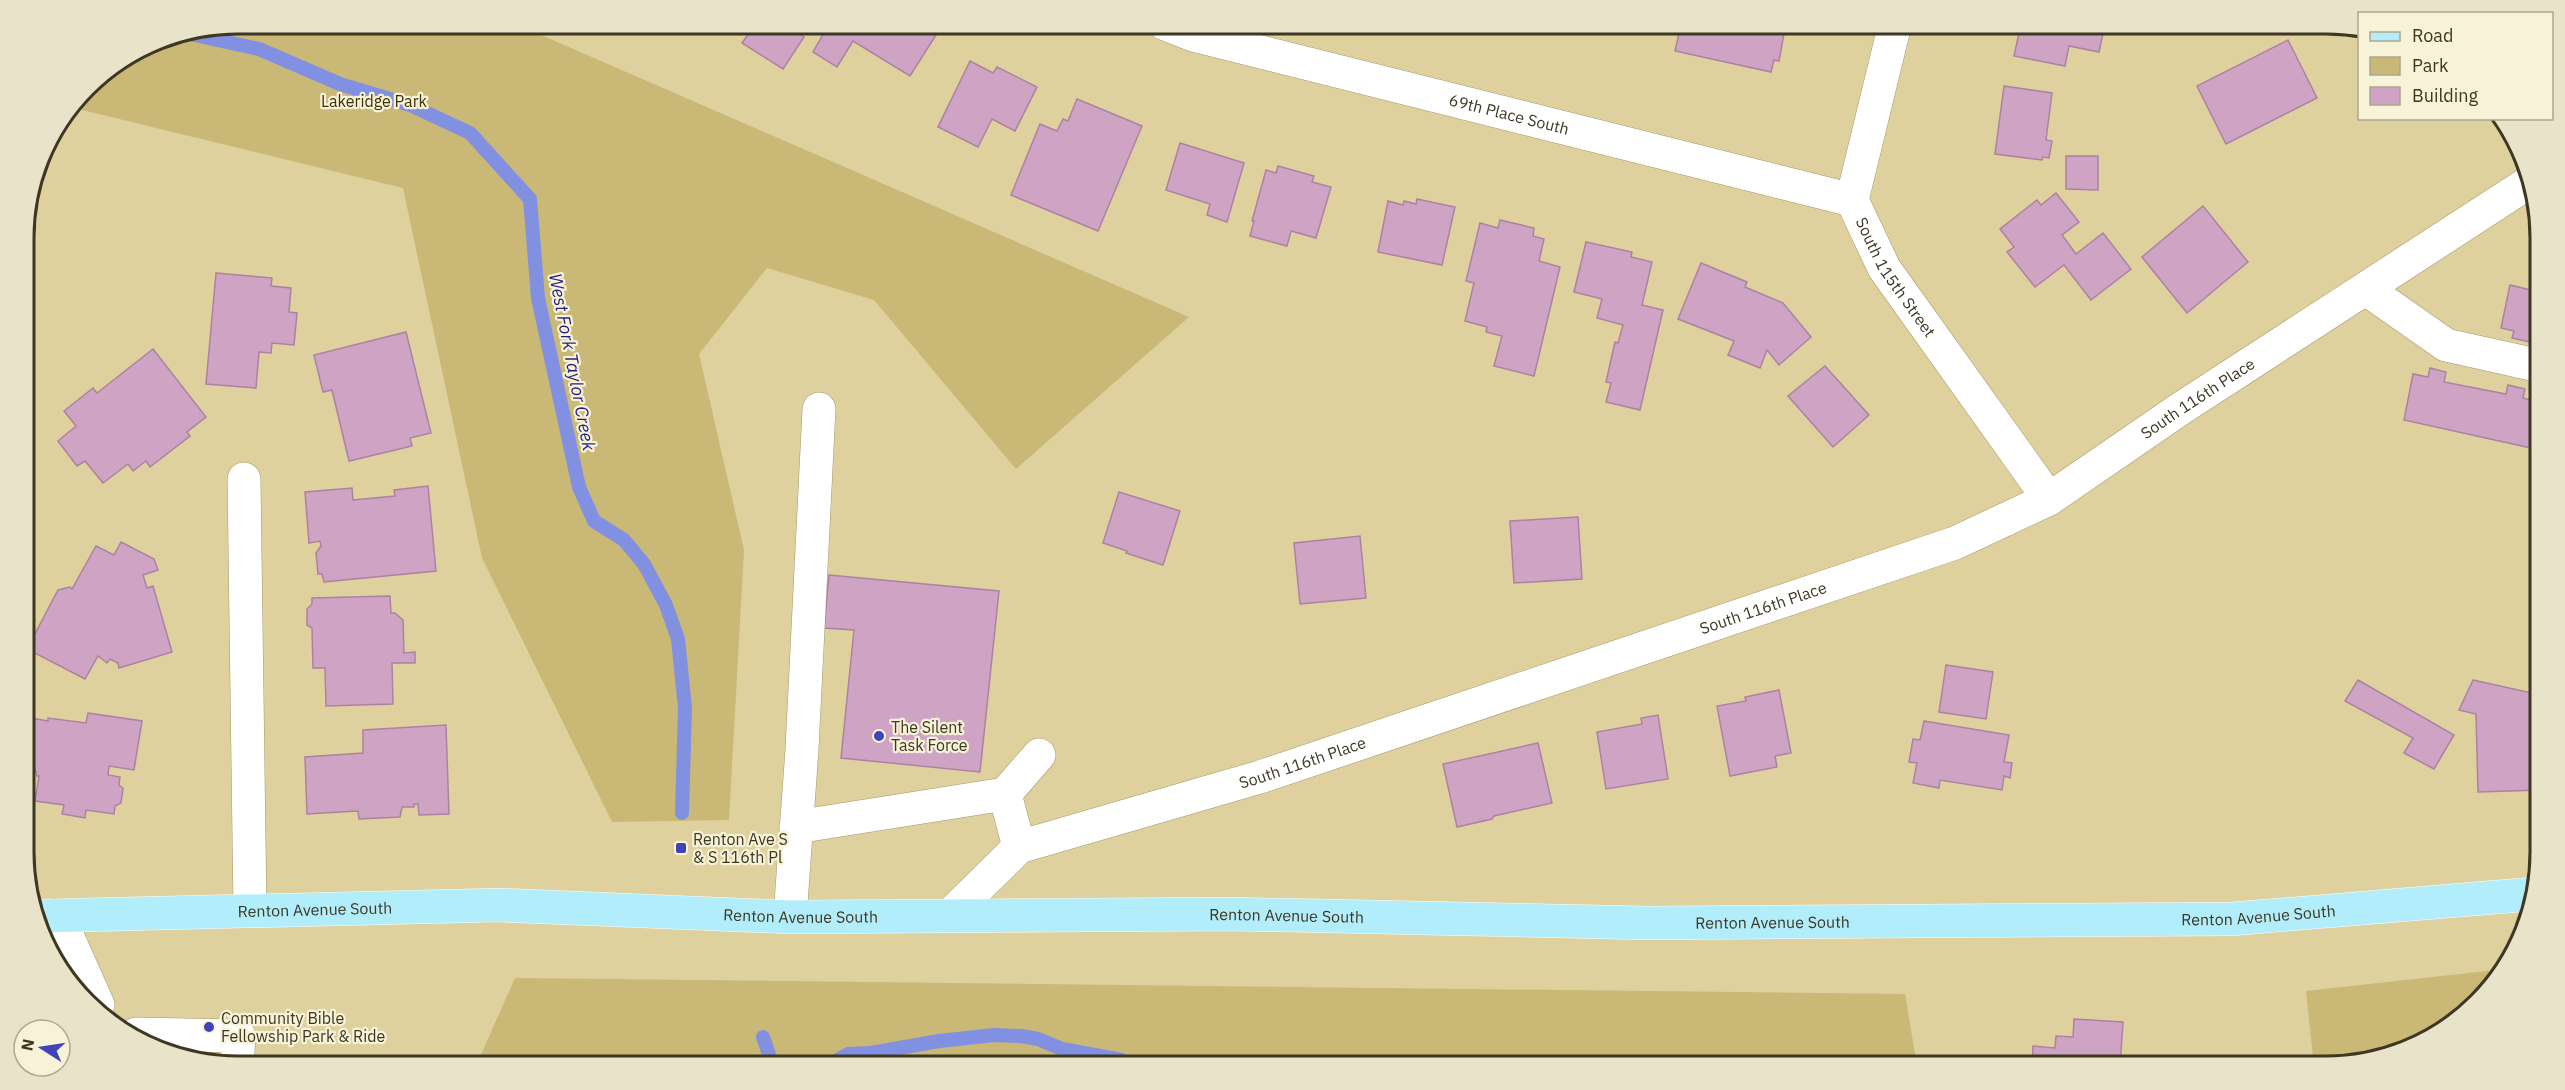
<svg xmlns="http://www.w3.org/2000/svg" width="2565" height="1090" viewBox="0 0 2565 1090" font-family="'IBM Plex Sans',sans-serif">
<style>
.green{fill:#c9b876}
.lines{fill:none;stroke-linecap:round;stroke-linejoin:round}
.stream{stroke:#8290e2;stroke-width:14}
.building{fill:#cea3c4;stroke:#ac82a2;stroke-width:1.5}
.minor-casing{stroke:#a59868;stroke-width:34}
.major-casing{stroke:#fff;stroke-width:34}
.minor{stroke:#fff;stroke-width:33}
.major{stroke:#b2edfb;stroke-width:33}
.poi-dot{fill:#4044b8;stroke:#f8f2d8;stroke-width:2}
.labels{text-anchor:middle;stroke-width:4.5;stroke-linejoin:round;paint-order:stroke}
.park-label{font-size:16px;fill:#3d3206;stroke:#f8f2d8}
.street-label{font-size:16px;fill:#3d3723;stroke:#f8f2d8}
.poi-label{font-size:16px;fill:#3d3723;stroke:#f8f2d8;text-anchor:start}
.water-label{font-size:18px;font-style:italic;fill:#221e7d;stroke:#f8f2d8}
.rim{fill:none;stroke:#3d3723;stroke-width:3}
</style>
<rect width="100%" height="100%" fill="#ded19e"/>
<g class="green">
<polygon points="239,24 526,24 532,31 1189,317 1016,469 874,300 767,268 699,354 744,550 729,820 612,822 482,558 403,188 74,108 97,78 157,40"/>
<polygon points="2496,970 2457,1022 2396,1054 2340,1066 2314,1066 2306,991"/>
<polygon points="515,978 1905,994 1917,1066 476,1066"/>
</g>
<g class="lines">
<g class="stream">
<polyline points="190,34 259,49 340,84 410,105 470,133 530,199 538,298 579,487 594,521 624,540 644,564 666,605 678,639 685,708 682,813"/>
<polyline points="763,1037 773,1066"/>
<polyline points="803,1066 834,1062 848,1054 871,1053 939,1041 994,1035 1021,1036 1038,1039 1062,1049 1122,1060 1135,1066"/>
</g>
</g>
<g class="building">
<polygon points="755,24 785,24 804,37 783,69 742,43"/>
<polygon points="829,24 851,24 855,26 856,24 925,24 938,32 910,76 853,41 837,67 813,52"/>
<polygon points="1681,24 1695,26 1696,24 1783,24 1782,28 1785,28 1779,61 1774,60 1771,72 1675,51"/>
<polygon points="2016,24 2105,24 2099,52 2069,46 2065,66 2014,56 2019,33 2014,32"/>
<polygon points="2288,40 2317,98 2226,144 2197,86"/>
<polygon points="970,61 993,73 997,67 1037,87 1015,131 992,119 978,147 938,127"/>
<polygon points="2004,86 2052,93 2046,140 2052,141 2049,158 2043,157 2042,160 1995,154"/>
<polygon points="1077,99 1142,126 1098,231 1011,195 1040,124 1057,131 1063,119 1068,121"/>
<polygon points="1180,143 1244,163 1227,222 1207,215 1210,204 1166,190"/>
<polygon points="2066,156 2098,156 2098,190 2066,189"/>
<polygon points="1278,166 1314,176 1312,182 1331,187 1316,238 1291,231 1287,246 1250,236 1254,221 1252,221 1266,170 1276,173"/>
<polygon points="2056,193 2079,222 2062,235 2076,254 2103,233 2131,269 2091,300 2064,265 2035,287 2007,252 2014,247 2000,229 2037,200 2041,205"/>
<polygon points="1417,199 1455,207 1442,265 1378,252 1388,201 1403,205 1404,201 1416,204"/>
<polygon points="2203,206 2248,262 2187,313 2142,257"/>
<polygon points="1500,220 1534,228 1533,236 1544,239 1539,261 1560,267 1534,376 1494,366 1502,336 1486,332 1487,327 1465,321 1474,283 1466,281 1480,223 1498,228"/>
<polygon points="1586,242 1632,252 1631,257 1652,262 1642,305 1663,310 1640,410 1606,402 1611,383 1606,382 1615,342 1618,343 1623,325 1597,318 1602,299 1574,292"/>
<polygon points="1701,263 1747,282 1745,287 1783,303 1811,337 1779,365 1767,350 1760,368 1728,355 1734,341 1678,319"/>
<polygon points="216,273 272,278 271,286 291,288 289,312 297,313 294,345 272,343 271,353 259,352 256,388 206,384"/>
<polygon points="2537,283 2539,283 2540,336 2532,334 2530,342 2512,338 2514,331 2501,328 2510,285 2535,291"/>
<polygon points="406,332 431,433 410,438 412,446 349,461 332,390 323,392 314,355"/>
<polygon points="153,349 206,417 187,432 190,436 150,467 146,461 133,471 128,464 103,483 85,461 77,466 58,441 76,426 64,411 93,388 97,393"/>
<polygon points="1825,366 1869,415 1833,447 1788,396"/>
<polygon points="2430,368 2446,372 2444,382 2506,394 2508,385 2525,389 2523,398 2538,402 2540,397 2540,450 2404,420 2413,374 2428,377"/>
<polygon points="428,486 436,571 324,582 322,574 318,574 316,553 321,546 320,541 309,543 305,492 352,488 353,500 395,496 394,490"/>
<polygon points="1119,492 1180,511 1163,565 1126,553 1127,551 1103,543"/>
<polygon points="1578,517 1582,579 1514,583 1510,521"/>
<polygon points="1360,536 1366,598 1300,604 1294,543"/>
<polygon points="121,542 154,559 158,570 143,575 147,588 153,586 172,652 119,668 118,663 110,659 107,663 98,656 85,679 27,649 58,590 70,587 72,589 96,546 114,555"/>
<polygon points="829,575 999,591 980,772 841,758 854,630 824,628"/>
<polygon points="390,596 391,613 395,613 403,620 404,653 415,652 415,663 392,663 393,704 326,706 325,668 313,668 312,628 307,625 307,609 312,604 312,598"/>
<polygon points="1946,665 1993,672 1986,719 1939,712"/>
<polygon points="2358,680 2454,735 2434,769 2404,753 2413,738 2345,701"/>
<polygon points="2473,680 2541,695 2541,790 2478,792 2476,714 2459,710"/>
<polygon points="1779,690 1791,753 1775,756 1777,767 1730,776 1717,706 1746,701 1745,697"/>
<polygon points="88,713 142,721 134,770 109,766 108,775 120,777 119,785 123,788 121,803 115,806 114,814 86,810 85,818 62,814 64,805 35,801 39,776 37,776 34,766 26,765 26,717 48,721 48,718 86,723"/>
<polygon points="1658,715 1668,779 1606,789 1597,732 1642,724 1641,718"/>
<polygon points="1924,721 2009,735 2004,762 2012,763 2010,778 2004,776 2002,790 1940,780 1939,788 1913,783 1917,763 1909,762 1913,739 1920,740"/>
<polygon points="446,725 449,814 419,815 418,804 414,804 414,807 402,807 400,817 359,819 358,811 307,814 305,757 363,753 363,730"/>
<polygon points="1538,743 1552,803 1494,816 1492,819 1457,827 1443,764"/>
<polygon points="2074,1019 2123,1022 2120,1066 2032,1066 2033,1046 2055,1048 2056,1036 2073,1037"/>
</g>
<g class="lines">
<g class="minor-casing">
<g id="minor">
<path id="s1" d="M1165,24L1193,35L1852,200"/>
<path id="s2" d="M1895,24L1852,200L1884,268L2049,499"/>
<polyline points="2366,289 2446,345 2540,366"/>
<polyline points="244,479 250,910"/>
<polyline points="1005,794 1039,755"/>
<polyline points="796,827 1005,794 1019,847"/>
<polyline points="58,915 98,1005"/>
<path id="s3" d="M949,916L1019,847L1260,777L1955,543L2049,499L2180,409L2528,183"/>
<polyline points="790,917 802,749 819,409"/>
<polyline points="136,1034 239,1036 237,1066"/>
</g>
</g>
<g class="major-casing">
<g id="major">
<path id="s4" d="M41,916L499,905L790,917L1231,914L1648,923L2231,919L2533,894"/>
</g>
</g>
<use href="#minor" class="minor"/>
<use href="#major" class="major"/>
</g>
<g class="poi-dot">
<circle cx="879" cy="736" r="6"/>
<rect x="675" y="842" width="12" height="12" rx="3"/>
<circle cx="209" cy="1027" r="6"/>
</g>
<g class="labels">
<g class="park-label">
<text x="374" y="107">Lakeridge Park</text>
</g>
<g class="street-label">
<text dy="6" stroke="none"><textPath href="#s1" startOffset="356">69th Place South</textPath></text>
<text dy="6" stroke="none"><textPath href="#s2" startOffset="270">South 115th Street</textPath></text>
<text dy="6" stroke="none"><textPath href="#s3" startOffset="1366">South 116th Place</textPath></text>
<text dy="6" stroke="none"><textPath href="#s3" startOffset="880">South 116th Place</textPath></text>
<text dy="6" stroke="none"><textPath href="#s3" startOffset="394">South 116th Place</textPath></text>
<text dy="6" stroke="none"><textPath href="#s4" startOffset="274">Renton Avenue South</textPath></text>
<text dy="6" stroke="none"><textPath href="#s4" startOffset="760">Renton Avenue South</textPath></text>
<text dy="6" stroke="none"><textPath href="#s4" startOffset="1246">Renton Avenue South</textPath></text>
<text dy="6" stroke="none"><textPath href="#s4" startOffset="2218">Renton Avenue South</textPath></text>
<text dy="6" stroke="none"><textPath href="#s4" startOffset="1732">Renton Avenue South</textPath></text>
</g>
<g class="poi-label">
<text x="891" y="733">The Silent<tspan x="891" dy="18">Task Force</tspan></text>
<text x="693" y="845">Renton Ave S<tspan x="693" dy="18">&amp; S 116th Pl</tspan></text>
<text x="221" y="1024">Community Bible<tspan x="221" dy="18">Fellowship Park &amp; Ride</tspan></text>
</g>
<g class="water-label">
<text transform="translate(572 362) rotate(79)" y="6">West Fork Taylor Creek</text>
</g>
</g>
<path d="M0 0H2565V1090H0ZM238 34H2326A204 204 0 0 1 2530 238V852A204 204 0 0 1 2326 1056H238A204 204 0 0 1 34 852V238A204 204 0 0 1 238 34Z" fill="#e9e3ca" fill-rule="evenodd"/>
<path class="rim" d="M238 34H2326A204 204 0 0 1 2530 238V852A204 204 0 0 1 2326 1056H238A204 204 0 0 1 34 852V238A204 204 0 0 1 238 34Z"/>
<rect x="2358" y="12" width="195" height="108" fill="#f8f2d8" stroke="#ada790" stroke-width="1.5"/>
<rect x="2370" y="32" width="30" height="9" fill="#b2edfb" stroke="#ada790" stroke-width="1.5"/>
<text x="2412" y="42" font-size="18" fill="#3d3723">Road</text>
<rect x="2370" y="57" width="30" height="18" fill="#c9b876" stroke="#ada790" stroke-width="1.5"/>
<text x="2412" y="72" font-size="18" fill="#3d3723">Park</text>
<rect x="2370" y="87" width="30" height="18" fill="#cea3c4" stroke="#ada790" stroke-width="1.5"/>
<text x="2412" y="102" font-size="18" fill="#3d3723">Building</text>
<g transform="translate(42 1048) rotate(282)"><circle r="28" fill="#f8f2d8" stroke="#ada790" stroke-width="1.5"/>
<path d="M0-4.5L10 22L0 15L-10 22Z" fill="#4044b8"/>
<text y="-9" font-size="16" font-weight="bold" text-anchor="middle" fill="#3d3723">N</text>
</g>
</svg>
